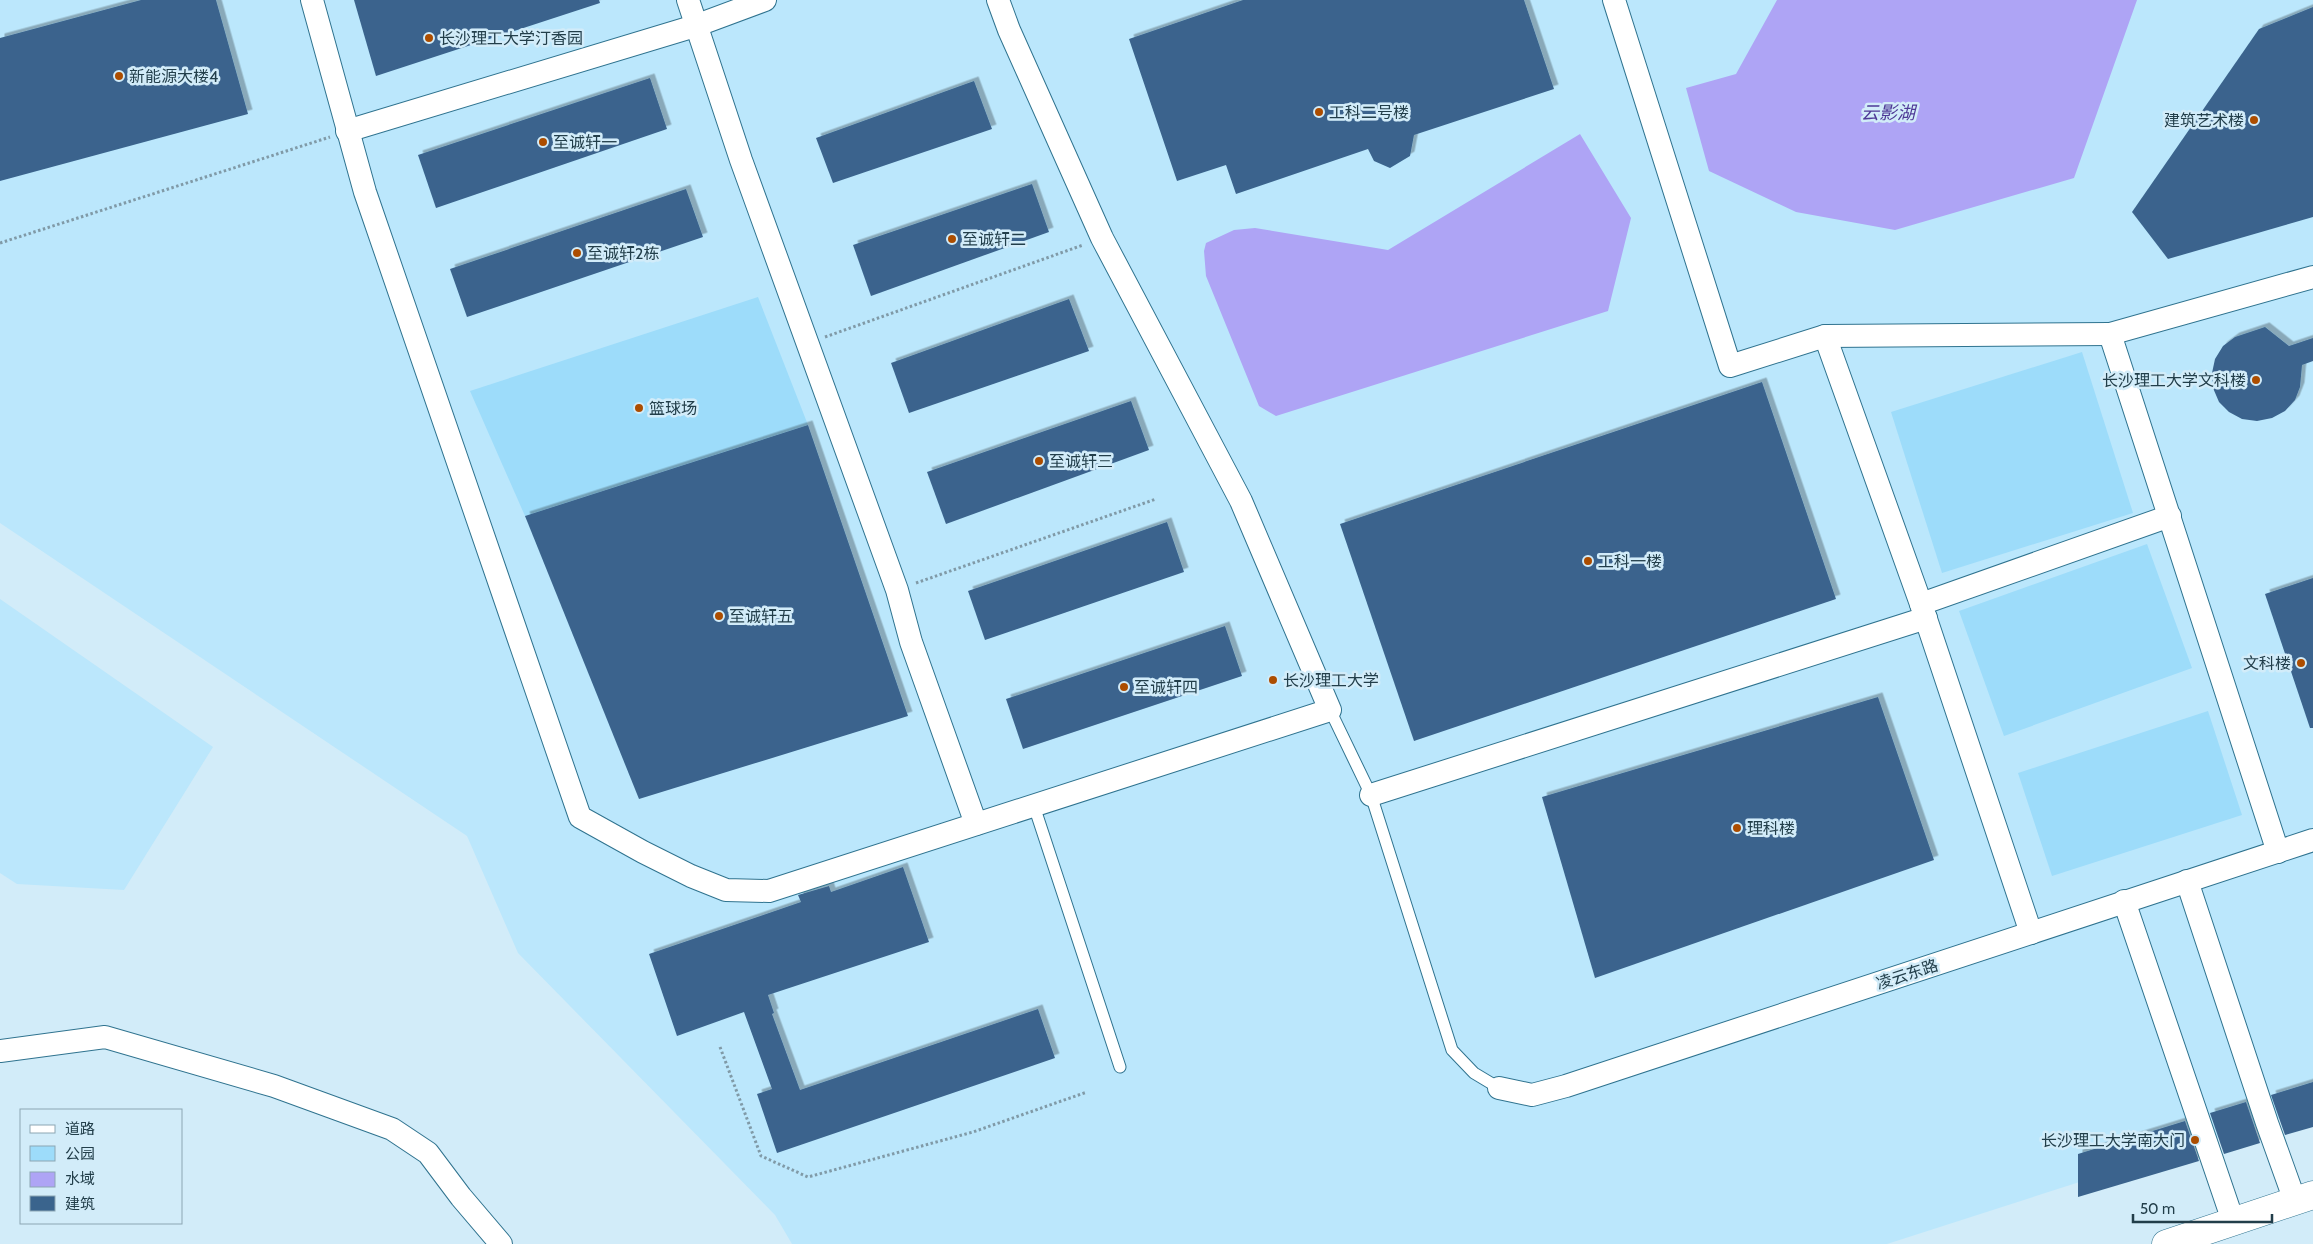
<svg xmlns="http://www.w3.org/2000/svg" width="2313" height="1244" viewBox="0 0 2313 1244" font-family="Cabin,'Noto Sans SC',sans-serif">
<style>
.built{fill:#bbe7fc}
.green{fill:#9ddcfa}
.water{fill:#aea4f5}
.building{fill:#3a648d;filter:url(#shadow)}
.lines{fill:none;stroke-linecap:round;stroke-linejoin:round}
.lane-casing{stroke:#2f738f;stroke-width:13}
.street-casing{stroke:#2f738f;stroke-width:24}
.primary-casing{stroke:#2f738f;stroke-width:29}
.path{stroke:#809aa7;stroke-width:3;stroke-dasharray:2.5 2.5;stroke-linecap:butt}
.lane{stroke:#fff;stroke-width:11}
.street{stroke:#fff;stroke-width:22}
.primary{stroke:#fff;stroke-width:28}
.poi-dot{fill:#ac4d00;stroke:#d2ecf9;stroke-width:2}
.labels{text-anchor:middle;stroke-width:5;stroke-linejoin:round;paint-order:stroke}
.poi-label{font-size:16px;fill:#223e4a;stroke:#d2ecf9;text-anchor:start}
.street-label{font-size:16px;fill:#223e4a;stroke:#d2ecf9}
.water-label{font-size:18px;font-style:italic;fill:#4e3996;stroke:#d2ecf9}
</style>
<defs>
<filter id="shadow"><feDropShadow dx="4.5" dy="-4.5" stdDeviation="0" flood-color="#0004"/></filter>
</defs>
<rect width="100%" height="100%" fill="#d2ecf9"/>
<g class="built">
<polygon points="0,0 2313,0 2313,1107 1887,1244 792,1244 775,1215 518,953 467,836 0,523"/>
<polygon points="0,599 213,747 124,890 17,884 0,873"/>
</g>
<g class="green">
<polygon points="758,297 808,425 525,516 470,391"/>
<polygon points="2082,352 2133,513 1942,573 1891,412"/>
<polygon points="2147,544 2192,668 2004,736 1959,611"/>
<polygon points="2208,711 2242,815 2052,876 2018,773"/>
</g>
<g class="water">
<polygon points="1777,0 2137,0 2074,178 1895,230 1796,212 1709,171 1686,88 1736,74"/>
<polygon points="1580,134 1631,218 1608,311 1276,416 1259,406 1206,276 1204,251 1206,243 1234,230 1255,228 1388,250"/>
</g>
<g class="building">
<polygon points="141,0 216,0 248,114 0,181 0,38"/>
<polygon points="354,0 599,0 600,3 376,76"/>
<polygon points="1243,0 1524,0 1554,89 1414,135 1410,156 1390,168 1374,161 1368,149 1236,194 1226,165 1177,181 1129,39"/>
<polygon points="2313,7 2313,217 2168,259 2132,212 2259,29"/>
<polygon points="650,78 667,129 436,208 418,155"/>
<polygon points="974,81 992,129 833,183 816,138"/>
<polygon points="1032,184 1049,232 871,296 853,245"/>
<polygon points="686,189 703,237 467,317 450,269"/>
<polygon points="1069,299 1089,351 909,413 891,363"/>
<polygon points="2265,327 2289,346 2313,338 2313,361 2302,365 2300,387 2295,400 2285,411 2272,418 2257,421 2242,419 2229,412 2219,402 2213,388 2212,373 2215,359 2223,346 2235,337"/>
<polygon points="1762,382 1836,599 1414,741 1340,524"/>
<polygon points="1131,401 1149,450 946,524 927,472"/>
<polygon points="808,425 908,716 639,799 525,516"/>
<polygon points="1167,522 1184,572 985,640 968,591"/>
<polygon points="2313,578 2313,728 2310,728 2265,594"/>
<polygon points="1225,626 1242,676 1023,749 1006,699"/>
<polygon points="1878,697 1934,860 1595,978 1542,797"/>
<polygon points="903,867 929,942 768,995 774,1013 772,1014 800,1090 1038,1009 1055,1058 777,1153 757,1094 772,1089 744,1012 677,1036 649,954 801,902 798,895 829,886 831,892"/>
<polygon points="2313,1082 2313,1127 2285,1135 2271,1095"/>
<polygon points="2246,1102 2260,1143 2224,1154 2210,1113"/>
<polygon points="2185,1121 2199,1161 2078,1197 2078,1154"/>
</g>
<g class="lines">
<g class="lane-casing">
<g id="lane">
<polyline points="1330,710 1371,795 1452,1050 1474,1073 1499,1088"/>
<polyline points="1034,806 1120,1067"/>
</g>
</g>
<g class="street-casing">
<g id="street">
<polyline points="312,0 365,192 580,817 643,852 691,876 726,890 769,891 1330,710 1241,501 1102,238 1009,30 998,0"/>
<polyline points="688,0 741,160 897,590 911,642 976,824"/>
<polyline points="1614,0 1730,366 1825,336 1921,604 2031,933"/>
<polyline points="347,131 695,26 765,0"/>
<polyline points="1825,336 2110,334"/>
<polyline points="1921,604 2170,516"/>
<polyline points="1371,795 1926,618"/>
<polyline points="2278,852 2110,334 2313,277"/>
<polyline points="2187,881 2267,1123 2295,1201"/>
<polyline points="2124,901 2233,1221"/>
<polyline points="0,1051 105,1037 274,1086 392,1129 428,1153 461,1197 501,1244"/>
<polyline points="1499,1088 1532,1095 1566,1086 2313,840"/>
</g>
</g>
<g class="primary-casing">
<polyline id="primary" points="2166,1244 2313,1195"/>
</g>
<g class="path">
<polyline points="0,243 330,137"/>
<polyline points="825,337 1083,245"/>
<polyline points="916,583 1156,499"/>
<polyline points="720,1047 761,1156 808,1177 973,1132 1087,1092"/>
</g>
<use href="#lane" class="lane"/>
<use href="#street" class="street"/>
<use href="#primary" class="primary"/>
</g>
<g class="poi-dot">
<circle cx="429" cy="38" r="5"/>
<circle cx="119" cy="76" r="5"/>
<circle cx="1319" cy="112" r="5"/>
<circle cx="2254" cy="120" r="5"/>
<circle cx="543" cy="142" r="5"/>
<circle cx="952" cy="239" r="5"/>
<circle cx="577" cy="253" r="5"/>
<circle cx="2256" cy="380" r="5"/>
<circle cx="639" cy="408" r="5"/>
<circle cx="1039" cy="461" r="5"/>
<circle cx="1588" cy="561" r="5"/>
<circle cx="719" cy="616" r="5"/>
<circle cx="2301" cy="663" r="5"/>
<circle cx="1273" cy="680" r="5"/>
<circle cx="1124" cy="687" r="5"/>
<circle cx="1737" cy="828" r="5"/>
<circle cx="2195" cy="1140" r="5"/>
</g>
<g class="labels">
<g class="poi-label">
<text x="439" y="44">长沙理工大学汀香园</text>
<text x="129" y="82">新能源大楼4</text>
<text x="1329" y="118">工科二号楼</text>
<text x="2244" y="126" text-anchor="end">建筑艺术楼</text>
<text x="553" y="148">至诚轩一</text>
<text x="962" y="245">至诚轩二</text>
<text x="587" y="259">至诚轩2栋</text>
<text x="2246" y="386" text-anchor="end">长沙理工大学文科楼</text>
<text x="649" y="414">篮球场</text>
<text x="1049" y="467">至诚轩三</text>
<text x="1598" y="567">工科一楼</text>
<text x="729" y="622">至诚轩五</text>
<text x="2291" y="669" text-anchor="end">文科楼</text>
<text x="1283" y="686">长沙理工大学</text>
<text x="1134" y="693">至诚轩四</text>
<text x="1747" y="834">理科楼</text>
<text x="2185" y="1146" text-anchor="end">长沙理工大学南大门</text>
</g>
<g class="street-label">
<text transform="translate(1907 974) rotate(-18)" y="6">凌云东路</text>
</g>
<g class="water-label">
<text x="1888" y="119">云影湖</text>
</g>
</g>
<rect x="20" y="1109" width="162" height="115" fill="#d2ecf9" stroke="#8ca6b3"/>
<rect x="30" y="1125" width="25" height="8" fill="#ffffff" stroke="#8ca6b3"/>
<text x="65" y="1134" font-size="15" fill="#223e4a">道路</text>
<rect x="30" y="1146" width="25" height="15" fill="#9ddcfa" stroke="#8ca6b3"/>
<text x="65" y="1159" font-size="15" fill="#223e4a">公园</text>
<rect x="30" y="1172" width="25" height="15" fill="#aea4f5" stroke="#8ca6b3"/>
<text x="65" y="1184" font-size="15" fill="#223e4a">水域</text>
<rect x="30" y="1196" width="25" height="15" fill="#3a648d" stroke="#8ca6b3"/>
<text x="65" y="1209" font-size="15" fill="#223e4a">建筑</text>
<path d="M2133 1214v8h139v-8" fill="none" stroke="#223e4a" stroke-width="2.5"/>
<text x="2140" y="1214" font-size="15" fill="#223e4a" stroke="#d2ecf9" stroke-width="4" paint-order="stroke">50 m</text>
</svg>
